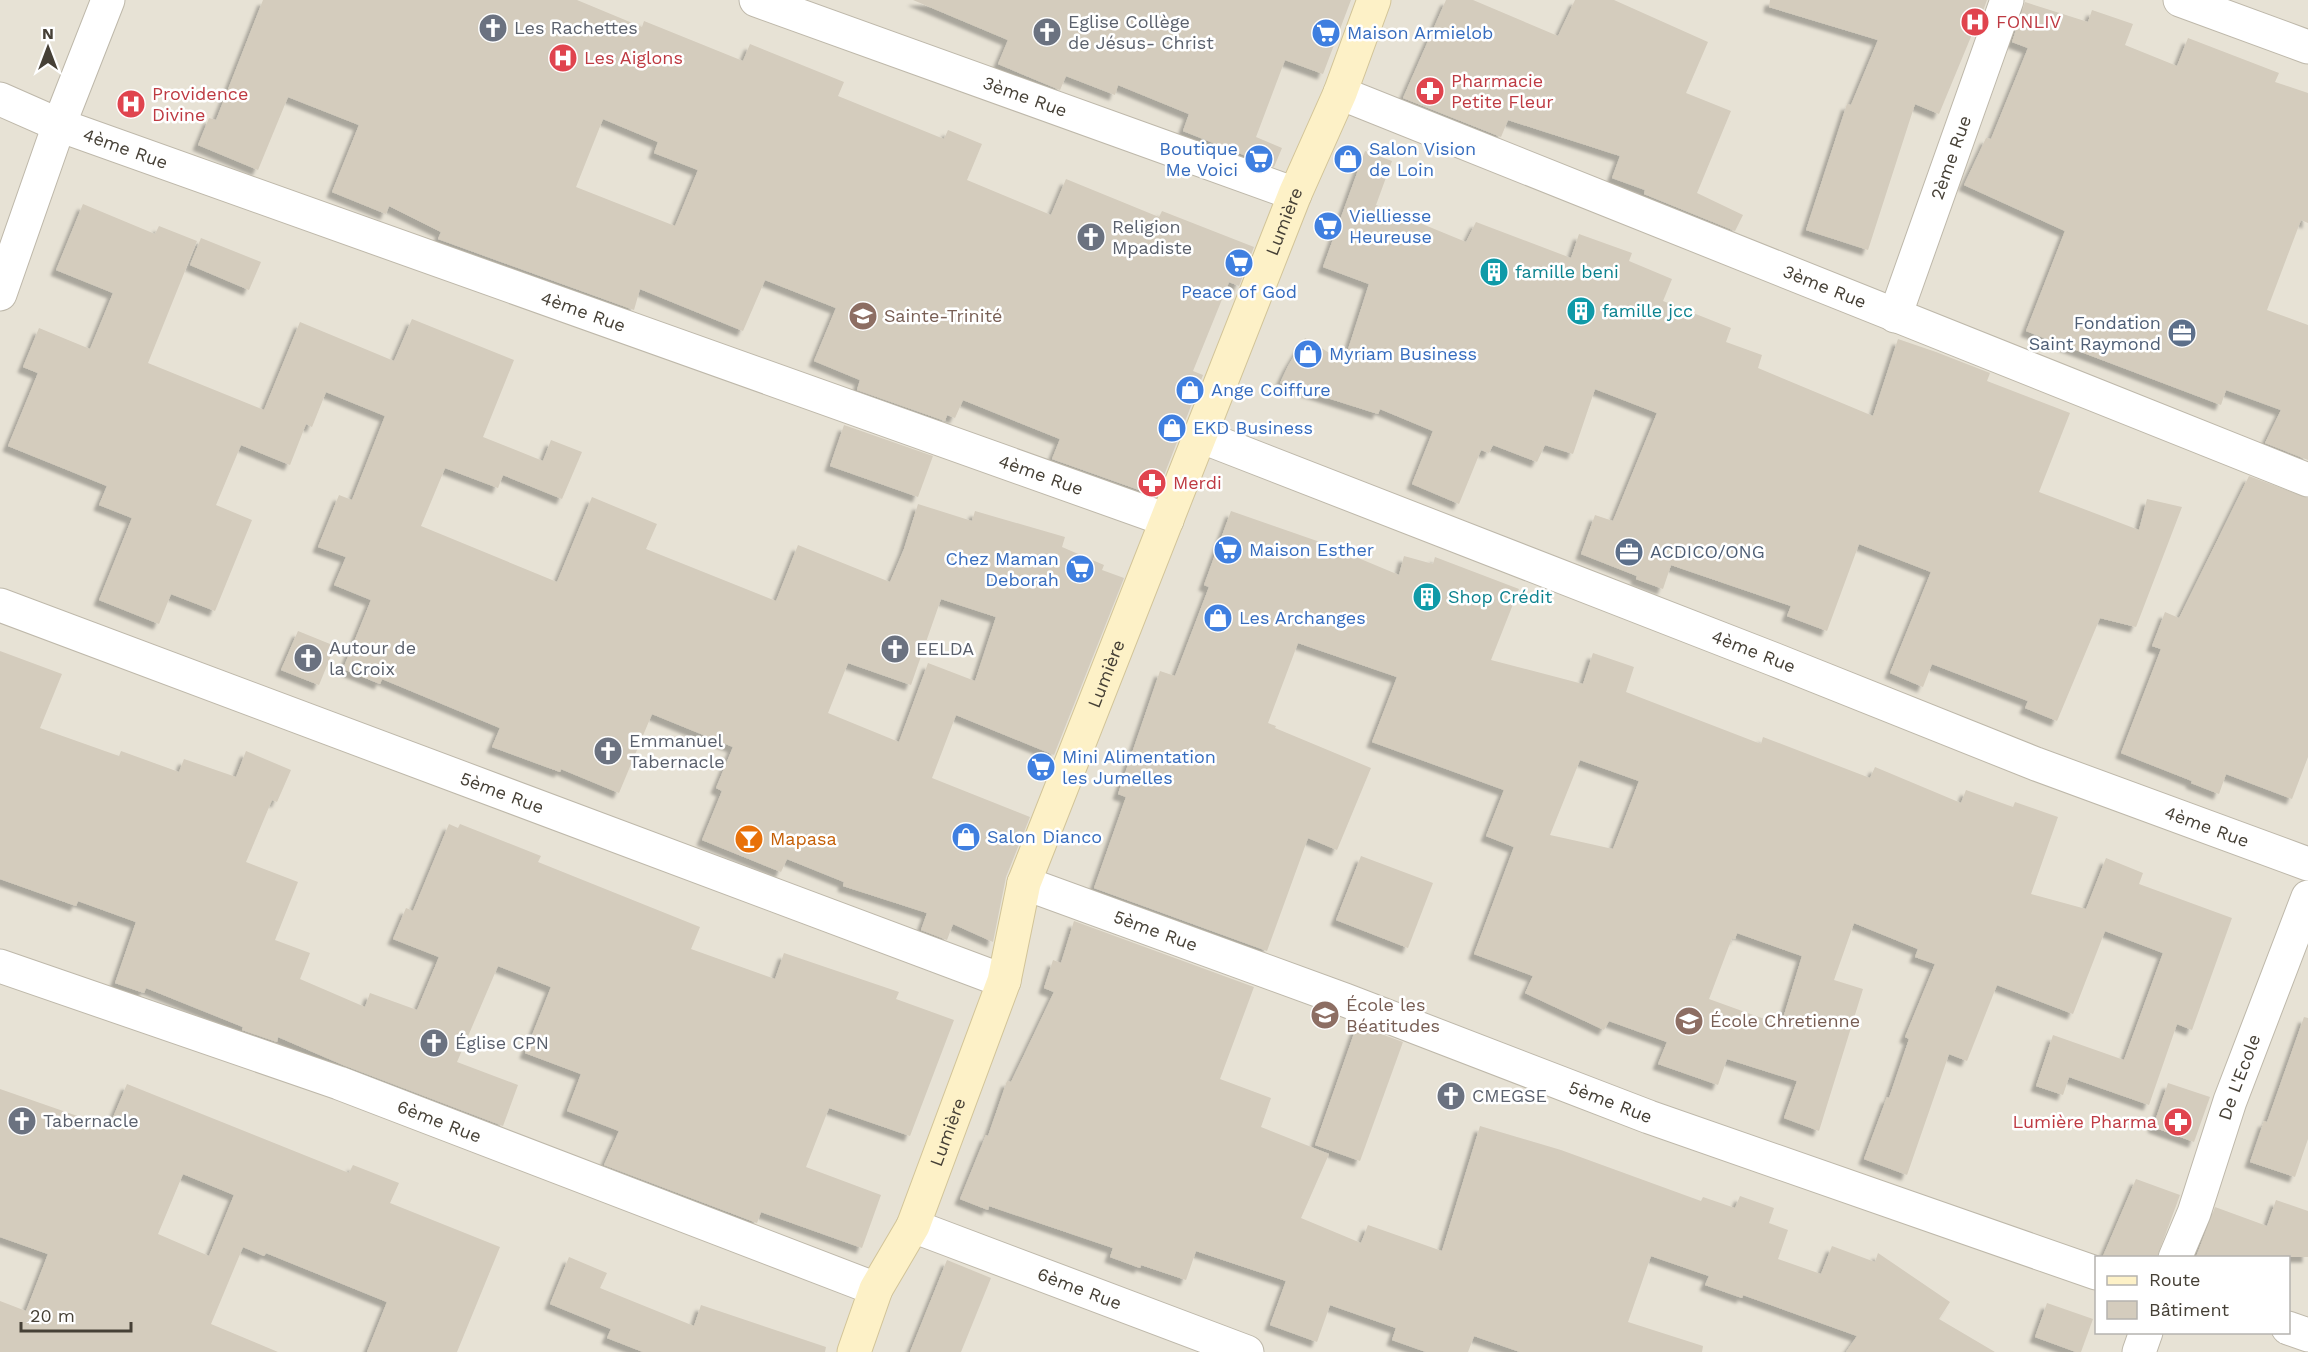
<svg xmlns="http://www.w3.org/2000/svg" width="2308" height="1352" viewBox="0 0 2308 1352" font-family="'Work Sans',sans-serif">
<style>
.residential{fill:#e7e2d5;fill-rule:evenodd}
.building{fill:#d4ccbd;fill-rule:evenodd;filter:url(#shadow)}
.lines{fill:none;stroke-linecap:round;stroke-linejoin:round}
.street-casing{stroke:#beb8aa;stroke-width:35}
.secondary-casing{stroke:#d2c498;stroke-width:35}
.street{stroke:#fff;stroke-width:33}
.secondary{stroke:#fdf1c7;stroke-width:33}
.labels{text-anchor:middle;stroke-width:5;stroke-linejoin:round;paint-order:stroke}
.worship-label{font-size:18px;fill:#5b616d;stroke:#fff;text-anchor:start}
.health-label{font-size:18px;fill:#be3a42;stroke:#fff;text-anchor:start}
.shop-label{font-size:18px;fill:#366cbe;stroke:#fff;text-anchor:start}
.street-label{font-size:18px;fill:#464036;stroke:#fff}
.culture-label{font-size:18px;fill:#0d838f;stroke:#fff;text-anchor:start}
.education-label{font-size:18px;fill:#785e54;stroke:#fff;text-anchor:start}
.service-label{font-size:18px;fill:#4e5e75;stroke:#fff;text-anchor:end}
.food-label{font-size:18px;fill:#c56008;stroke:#fff;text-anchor:start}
</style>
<defs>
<filter id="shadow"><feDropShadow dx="-5.5" dy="5.5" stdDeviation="1.5" flood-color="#0004"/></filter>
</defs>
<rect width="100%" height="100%" fill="#f3f0e7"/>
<path class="residential" d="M0,0H2308V1352H0ZM2096,1258H2288V1332H2096Z"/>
<g class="building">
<path d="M263,0H577L642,27L644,21L743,61L750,44L844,82L838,96L944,139L948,130L982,144L967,180L1051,215L1066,179L1159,217L1162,211L1254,247L1239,286L1229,282L1193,371L1203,375L1156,496L1052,459L1060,439L963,400L955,418L947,415L945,421L857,390L860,380L814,361L836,308L765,280L743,331L640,289L634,310L438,239L441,232L389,206L386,214L332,192L359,125L288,97L258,170L198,145L209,118L216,120ZM603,119L658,142L654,153L698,170L675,226L576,187Z"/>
<polygon points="913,0 1351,0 1323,74 1285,60 1256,137 1282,148 1274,167 1183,131 1189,114 1118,85 1115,95 1066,76 1060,90 998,64 1008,40"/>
<polygon points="1446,0 1473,0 1558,36 1575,0 1614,0 1708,42 1686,93 1731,111 1697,193 1743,215 1735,231 1644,194 1645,190 1612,178 1620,156 1508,120 1501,137 1403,98"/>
<polygon points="1770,0 1987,0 1977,28 1975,27 1939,114 1915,104 1868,250 1806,230 1847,104 1851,105 1878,40 1769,7"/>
<polygon points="2025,2 2088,22 2092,10 2133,24 2125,45 2177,66 2188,38 2279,73 2275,82 2308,93 2308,223 2301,220 2267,310 2308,325 2308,460 2265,443 2281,410 2226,390 2221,405 2026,331 2065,231 1964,185 1986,138 1991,139 2028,48 2012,42"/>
<polygon points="1365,151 1392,161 1376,205 1466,242 1476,222 1571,258 1579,234 1632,253 1629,261 1672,279 1663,301 1731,328 1726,342 1762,355 1758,368 1873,416 1898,339 1936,352 1990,373 1987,381 2070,413 2039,492 2139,530 2147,499 2182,507 2136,627 2100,618 2057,721 2025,708 2028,701 1932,664 1923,687 1890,673 1931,572 1859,544 1827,631 1787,616 1791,606 1671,565 1663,589 1636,579 1637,576 1581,554 1595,515 1613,521 1657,413 1595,389 1573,454 1545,445 1537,462 1493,445 1489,453 1481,450 1459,504 1412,484 1433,431 1380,409 1378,414 1280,383 1288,366 1305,338 1344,362 1369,284 1323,267"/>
<path d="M83,204L155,234L159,226L197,241L148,363L264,410L300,322L394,361L412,319L514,360L483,437L543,461L551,440L582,452L562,499L503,475L498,488L445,468L421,526L557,582L592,497L657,524L646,549L776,601L798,545L890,582L904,549L918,504L972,521L975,511L1065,537L1062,547L1104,565L1102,570L1124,578L1054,755L956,715L932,778L1030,817L1006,877L993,942L953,924L947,940L921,930L927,913L843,886L844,882L787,859L781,872L702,840L722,791L716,788L733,747L652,714L619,793L561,769L560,772L492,747L500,728L382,679L380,684L343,669L371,600L334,585L346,557L318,547L339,495L352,500L385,416L326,392L312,427L306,424L290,465L241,445L216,505L252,520L215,611L171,594L159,624L99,600L132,518L99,505L107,486L8,446L38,373L23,367L39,328L90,349L113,293L56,270ZM941,599L996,617L975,681L928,663L899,742L828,713L848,663L911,685Z"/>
<polygon points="201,238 261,262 249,290 190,265"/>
<polygon points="844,425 933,456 918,497 830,466"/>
<polygon points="2249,476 2308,498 2308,757 2292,799 2226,774 2219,794 2191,783 2192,781 2121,753 2161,649 2152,646 2165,612 2179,618"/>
<path d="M1231,511L1320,542L1399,575L1404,556L1433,564L1435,557L1519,589L1491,660L1583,684L1593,653L1634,667L1626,692L1761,744L1763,737L1870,778L1875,767L1961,803L1966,790L2013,807L2015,802L2058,817L2031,894L2086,909L2106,858L2143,873L2139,884L2232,918L2192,1030L2177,1024L2149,1105L2069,1077L2063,1095L2036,1086L2053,1035L2124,1060L2163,953L2105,931L2073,1014L1997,985L1967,1061L1949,1054L1907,1175L1864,1159L1887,1097L1889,1098L1909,1039L1905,1037L1935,964L1915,957L1918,949L1854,923L1834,980L1863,989L1819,1131L1784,1118L1797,1081L1727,1059L1718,1085L1658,1064L1667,1042L1609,1021L1604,1030L1525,993L1533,976L1474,954L1514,847L1486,836L1504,790L1372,742L1397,677L1298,643L1268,723L1276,726L1275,728L1371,768L1337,850L1308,838L1267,951L1094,888L1126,797L1118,794L1160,671L1175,676L1209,587L1204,585ZM1580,760L1639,781L1613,849L1550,835ZM1737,933L1802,956L1781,1025L1709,999L1732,938L1735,939Z"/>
<polygon points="298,631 335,646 319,685 281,670"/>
<polygon points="0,651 62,674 40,728 119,756 121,751 179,772 184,759 236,777 246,751 291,770 277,802 272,800 246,862 298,882 275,940 310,953 300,979 365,1007 370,993 417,1010 439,957 393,939 406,908 413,911 449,824 458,828 460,824 541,856 538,862 700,927 691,949 775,979 784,953 899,992 896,999 954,1020 910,1136 829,1108 806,1167 881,1195 862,1248 761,1212 757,1223 604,1165 619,1131 567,1111 581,1074 525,1053 551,987 498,966 457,1062 518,1085 503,1126 343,1065 278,1037 277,1042 242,1030 243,1027 146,988 144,993 115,983 136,922 78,901 76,906 0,879"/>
<polygon points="1361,856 1433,883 1408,948 1336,920"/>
<polygon points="1074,921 1254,987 1220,1079 1271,1098 1261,1127 1329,1154 1301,1218 1361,1243 1368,1225 1442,1251 1480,1126 1561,1150 1701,1201 1703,1197 1735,1208 1740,1196 1774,1208 1769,1223 1788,1230 1778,1259 1821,1274 1832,1246 1875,1262 1878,1253 1950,1302 1939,1319 1995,1352 1846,1352 1857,1336 1743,1295 1742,1298 1705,1285 1709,1276 1651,1256 1628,1322 1703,1346 1702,1352 1520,1352 1474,1336 1468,1352 1426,1352 1392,1340 1396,1328 1330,1305 1317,1342 1270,1325 1286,1281 1196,1251 1186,1280 1141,1265 1140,1268 1110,1257 1113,1248 989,1206 988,1210 960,1199 986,1135 988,1136 1007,1081 1011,1082 1054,992 1044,988 1053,960 1061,963"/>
<polygon points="2304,1017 2308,1018 2308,1139 2295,1177 2250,1162 2264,1121 2267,1122"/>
<polygon points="1357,1025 1403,1042 1360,1161 1315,1145"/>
<polygon points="2168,1083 2210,1097 2194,1142 2153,1127"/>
<path d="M127,1084L349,1173L353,1165L399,1183L390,1203L500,1247L457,1352H367L387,1302L266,1253L264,1256L243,1247L211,1324L278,1352H0V1301L26,1311L48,1254L0,1237V1089L109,1127ZM183,1174L234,1195L209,1256L158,1234Z"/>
<polygon points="2136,1179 2180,1195 2157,1257 2106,1257 2103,1256"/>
<polygon points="2276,1200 2308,1211 2308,1257 2196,1257 2215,1207 2267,1226"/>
<polygon points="569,1257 607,1273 600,1288 694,1326 701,1305 826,1347 825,1352 643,1352 607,1338 611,1329 550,1304"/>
<polygon points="947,1260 991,1278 961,1352 910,1352"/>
<polygon points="2047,1303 2093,1319 2081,1352 2076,1352 2035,1337"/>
</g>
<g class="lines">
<g class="street-casing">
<g id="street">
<path id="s1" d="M756,0L1295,194"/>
<polyline points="2180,0 2308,47"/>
<path id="s2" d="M1340,93L2308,480"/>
<path id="s3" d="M0,99L59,125L1167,520"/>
<polyline points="0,294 59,125 108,0"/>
<path id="s4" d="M1895,316L2007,0"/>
<path id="s5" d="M1200,436L1773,659L2036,764L2308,864"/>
<path id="s6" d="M0,605L1004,981"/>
<path id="s7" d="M1024,883L1345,1000L1649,1117L2096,1273"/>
<path id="s8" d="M0,966L339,1083L876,1289"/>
<path id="s9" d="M913,1226L1247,1352"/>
<path id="s10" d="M2175,1258L2194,1213L2230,1101L2308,897"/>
<polyline points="2288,1328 2308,1335"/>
<polyline points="2139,1352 2146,1332"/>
</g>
</g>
<g class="secondary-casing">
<g id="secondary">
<path id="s11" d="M854,1352L876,1289L913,1226L1004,981L1024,883L1295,194L1340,93L1374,0"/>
</g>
</g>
<use href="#street" class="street"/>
<use href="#secondary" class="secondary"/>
</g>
<defs>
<g id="hospital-disc" transform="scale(1.5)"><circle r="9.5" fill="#e0444e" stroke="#fff"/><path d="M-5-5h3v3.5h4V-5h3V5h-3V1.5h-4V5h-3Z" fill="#fff"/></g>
<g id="church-disc" transform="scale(1.5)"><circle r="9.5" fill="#6b7280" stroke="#fff"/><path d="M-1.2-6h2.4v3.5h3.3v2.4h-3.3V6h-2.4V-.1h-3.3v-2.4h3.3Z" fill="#fff"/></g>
<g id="supermarket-disc" transform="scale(1.5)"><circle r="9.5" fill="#3f7fe0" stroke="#fff"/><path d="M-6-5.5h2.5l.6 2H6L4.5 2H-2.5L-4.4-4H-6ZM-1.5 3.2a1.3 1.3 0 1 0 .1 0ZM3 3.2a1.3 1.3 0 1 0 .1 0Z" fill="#fff"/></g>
<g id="pharmacy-disc" transform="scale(1.5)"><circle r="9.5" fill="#e0444e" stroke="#fff"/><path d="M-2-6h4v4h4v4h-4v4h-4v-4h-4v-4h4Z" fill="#fff"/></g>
<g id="shop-disc" transform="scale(1.5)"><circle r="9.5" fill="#3f7fe0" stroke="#fff"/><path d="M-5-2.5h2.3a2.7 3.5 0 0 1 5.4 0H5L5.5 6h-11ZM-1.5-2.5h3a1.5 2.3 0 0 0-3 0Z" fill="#fff"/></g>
<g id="building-disc" transform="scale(1.5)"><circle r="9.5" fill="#0f9aa8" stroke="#fff"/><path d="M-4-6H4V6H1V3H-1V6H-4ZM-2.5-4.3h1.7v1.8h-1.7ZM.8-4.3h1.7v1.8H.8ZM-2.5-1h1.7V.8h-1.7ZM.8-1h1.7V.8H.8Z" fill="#fff"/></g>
<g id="school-disc" transform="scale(1.5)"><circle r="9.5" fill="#8d6e63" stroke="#fff"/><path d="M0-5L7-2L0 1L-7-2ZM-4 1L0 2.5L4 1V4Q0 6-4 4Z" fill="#fff"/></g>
<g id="office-disc" transform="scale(1.5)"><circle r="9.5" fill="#5c6f8a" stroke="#fff"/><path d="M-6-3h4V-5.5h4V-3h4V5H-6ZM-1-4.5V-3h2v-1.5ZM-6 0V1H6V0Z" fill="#fff"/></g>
<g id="bar-disc" transform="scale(1.5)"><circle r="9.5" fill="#e8710a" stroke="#fff"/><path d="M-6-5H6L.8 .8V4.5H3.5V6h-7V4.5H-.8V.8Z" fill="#fff"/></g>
</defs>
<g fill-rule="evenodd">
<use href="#hospital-disc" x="1975" y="22"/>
<use href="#church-disc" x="493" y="28"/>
<use href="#church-disc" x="1047" y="32"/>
<use href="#supermarket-disc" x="1326" y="33"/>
<use href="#hospital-disc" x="563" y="58"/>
<use href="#pharmacy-disc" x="1430" y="91"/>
<use href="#hospital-disc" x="131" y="104"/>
<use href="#supermarket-disc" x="1259" y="159"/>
<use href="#shop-disc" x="1348" y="159"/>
<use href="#supermarket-disc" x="1328" y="226"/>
<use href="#church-disc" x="1091" y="237"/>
<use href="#supermarket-disc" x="1239" y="263"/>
<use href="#building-disc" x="1494" y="272"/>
<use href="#building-disc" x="1581" y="311"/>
<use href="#school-disc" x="863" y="316"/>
<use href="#office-disc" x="2182" y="333"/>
<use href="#shop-disc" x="1308" y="354"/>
<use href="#shop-disc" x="1190" y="390"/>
<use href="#shop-disc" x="1172" y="428"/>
<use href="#pharmacy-disc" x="1152" y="483"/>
<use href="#supermarket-disc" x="1228" y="550"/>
<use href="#office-disc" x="1629" y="552"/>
<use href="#supermarket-disc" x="1080" y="569"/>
<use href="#building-disc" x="1427" y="597"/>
<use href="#shop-disc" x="1218" y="618"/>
<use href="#church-disc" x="895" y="649"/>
<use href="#church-disc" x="308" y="658"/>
<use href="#church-disc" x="608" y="751"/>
<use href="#supermarket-disc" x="1041" y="767"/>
<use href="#shop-disc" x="966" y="837"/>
<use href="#bar-disc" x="749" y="839"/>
<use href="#school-disc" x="1325" y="1015"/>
<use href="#school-disc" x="1689" y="1021"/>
<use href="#church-disc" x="434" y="1043"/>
<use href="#church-disc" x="1451" y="1096"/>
<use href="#church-disc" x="22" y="1121"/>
<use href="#pharmacy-disc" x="2178" y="1122"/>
</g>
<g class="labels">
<g class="worship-label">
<text x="1068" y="28">Eglise Collège<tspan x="1068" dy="21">de Jésus- Christ</tspan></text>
<text x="514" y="34">Les Rachettes</text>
<text x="1112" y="233">Religion<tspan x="1112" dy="21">Mpadiste</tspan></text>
<text x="329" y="654">Autour de<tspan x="329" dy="21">la Croix</tspan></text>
<text x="916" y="655">EELDA</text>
<text x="629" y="747">Emmanuel<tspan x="629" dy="21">Tabernacle</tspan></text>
<text x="455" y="1049">Église CPN</text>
<text x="1472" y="1102">CMEGSE</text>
<text x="43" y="1127">Tabernacle</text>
</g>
<g class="health-label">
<text x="1996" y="28">FONLIV</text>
<text x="584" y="64">Les Aiglons</text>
<text x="1451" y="87">Pharmacie<tspan x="1451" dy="21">Petite Fleur</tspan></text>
<text x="152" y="100">Providence<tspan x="152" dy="21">Divine</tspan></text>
<text x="1173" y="489">Merdi</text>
<text x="2157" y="1128" text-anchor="end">Lumière Pharma</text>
</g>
<g class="shop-label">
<text x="1347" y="39">Maison Armielob</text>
<text x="1238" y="155" text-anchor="end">Boutique<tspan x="1238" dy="21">Me Voici</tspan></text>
<text x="1369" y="155">Salon Vision<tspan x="1369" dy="21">de Loin</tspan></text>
<text x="1349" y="222">Vielliesse<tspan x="1349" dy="21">Heureuse</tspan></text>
<text x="1239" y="298" text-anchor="middle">Peace of God</text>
<text x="1329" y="360">Myriam Business</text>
<text x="1211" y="396">Ange Coiffure</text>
<text x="1193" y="434">EKD Business</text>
<text x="1249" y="556">Maison Esther</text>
<text x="1059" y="565" text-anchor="end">Chez Maman<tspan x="1059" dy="21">Deborah</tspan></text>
<text x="1239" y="624">Les Archanges</text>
<text x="1062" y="763">Mini Alimentation<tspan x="1062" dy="21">les Jumelles</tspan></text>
<text x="987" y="843">Salon Dianco</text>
</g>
<g class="street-label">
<text dy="6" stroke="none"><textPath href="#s1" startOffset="286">3ème Rue</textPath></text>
<text dy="6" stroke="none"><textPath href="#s3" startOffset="135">4ème Rue</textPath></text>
<text dy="6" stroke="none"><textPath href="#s4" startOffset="168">2ème Rue</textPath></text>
<text dy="6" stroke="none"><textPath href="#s11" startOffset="1212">Lumière</textPath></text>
<text dy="6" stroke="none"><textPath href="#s2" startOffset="522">3ème Rue</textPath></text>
<text dy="6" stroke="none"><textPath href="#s3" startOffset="621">4ème Rue</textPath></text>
<text dy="6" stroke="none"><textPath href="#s3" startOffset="1107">4ème Rue</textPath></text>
<text dy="6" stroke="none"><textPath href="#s5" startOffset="594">4ème Rue</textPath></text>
<text dy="6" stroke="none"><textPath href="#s11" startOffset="726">Lumière</textPath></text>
<text dy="6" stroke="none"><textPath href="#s6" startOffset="536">5ème Rue</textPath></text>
<text dy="6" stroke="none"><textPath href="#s5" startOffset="1080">4ème Rue</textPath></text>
<text dy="6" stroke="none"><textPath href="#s7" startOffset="140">5ème Rue</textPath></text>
<text dy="6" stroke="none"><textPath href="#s10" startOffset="192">De L'Ecole</textPath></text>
<text dy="6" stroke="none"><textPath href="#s7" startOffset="626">5ème Rue</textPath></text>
<text dy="6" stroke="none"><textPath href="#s8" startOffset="466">6ème Rue</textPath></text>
<text dy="6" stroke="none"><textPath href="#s11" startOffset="240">Lumière</textPath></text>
<text dy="6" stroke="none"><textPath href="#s9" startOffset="178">6ème Rue</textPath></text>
</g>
<g class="culture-label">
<text x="1515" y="278">famille beni</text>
<text x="1602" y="317">famille jcc</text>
<text x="1448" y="603">Shop Crédit</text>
</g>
<g class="education-label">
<text x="884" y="322">Sainte-Trinité</text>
<text x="1346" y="1011">École les<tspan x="1346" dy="21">Béatitudes</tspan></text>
<text x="1710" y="1027">École Chretienne</text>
</g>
<g class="service-label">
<text x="2161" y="329">Fondation<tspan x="2161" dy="21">Saint Raymond</tspan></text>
<text x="1650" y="558" text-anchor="start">ACDICO/ONG</text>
</g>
<g class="food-label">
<text x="770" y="845">Mapasa</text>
</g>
</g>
<rect x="2095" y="1256" width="195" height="78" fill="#ffffff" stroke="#b5b3af" stroke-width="1.5"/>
<rect x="2107" y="1276" width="30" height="9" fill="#fdf1c7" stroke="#b5b3af" stroke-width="1.5"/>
<text x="2149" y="1286" font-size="18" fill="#464036">Route</text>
<rect x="2107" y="1301" width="30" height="18" fill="#d4ccbd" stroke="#b5b3af" stroke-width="1.5"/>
<text x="2149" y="1316" font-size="18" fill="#464036">Bâtiment</text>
<g transform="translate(48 48)" stroke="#ffffff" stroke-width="4.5" paint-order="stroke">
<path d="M0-4.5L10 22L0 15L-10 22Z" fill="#464036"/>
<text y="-9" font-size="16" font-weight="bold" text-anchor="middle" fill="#464036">N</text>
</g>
<path d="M21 1322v9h110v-9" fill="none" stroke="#464036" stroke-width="3"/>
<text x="30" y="1322" font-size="18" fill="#464036" stroke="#ffffff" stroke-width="4.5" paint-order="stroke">20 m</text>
</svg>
